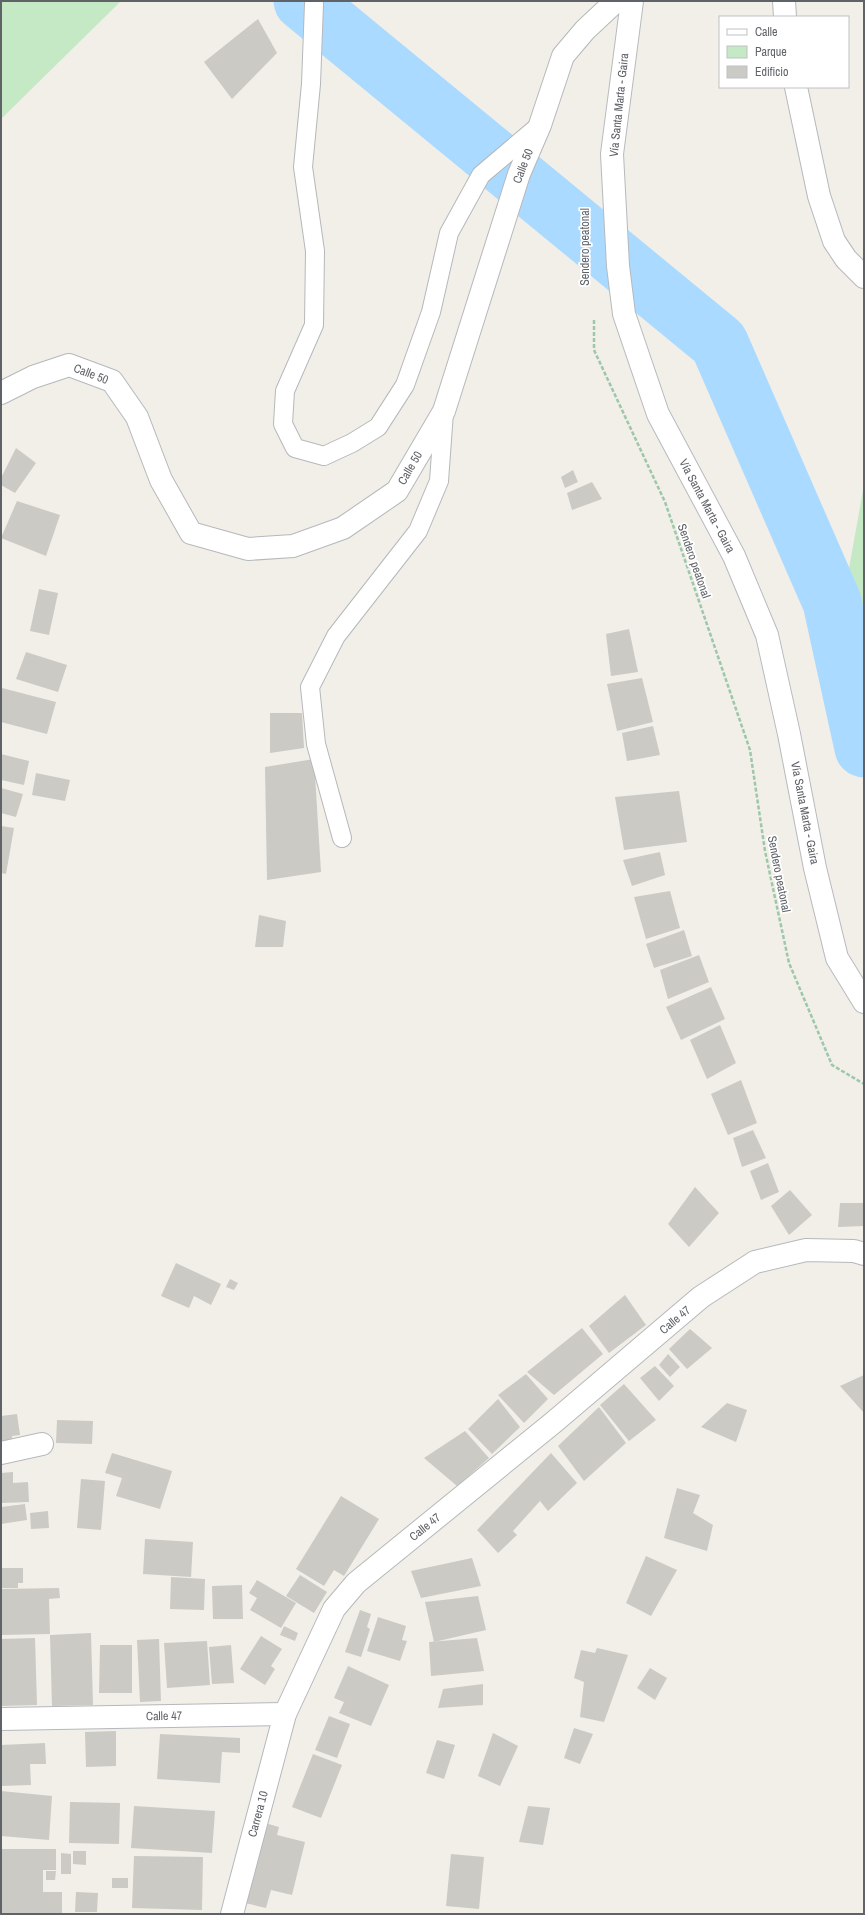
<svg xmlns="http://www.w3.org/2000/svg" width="865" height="1915" viewBox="0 0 865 1915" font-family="'Archivo Narrow',sans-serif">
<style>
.green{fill:#c5e8c5}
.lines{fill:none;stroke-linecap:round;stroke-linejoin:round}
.river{stroke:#aadaff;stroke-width:59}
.building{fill:#cccac5}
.service-casing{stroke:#b5b8bc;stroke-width:20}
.minor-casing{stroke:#b5b8bc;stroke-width:24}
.tertiary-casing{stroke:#b5b8bc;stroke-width:24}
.secondary-casing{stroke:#b6babf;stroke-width:24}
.path{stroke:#9cc7a9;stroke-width:2.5;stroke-dasharray:4 2;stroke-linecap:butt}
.service{stroke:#fff;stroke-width:18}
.minor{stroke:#fff;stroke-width:22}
.tertiary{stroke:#fff;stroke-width:22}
.secondary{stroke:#fff;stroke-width:22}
.labels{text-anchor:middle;stroke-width:3.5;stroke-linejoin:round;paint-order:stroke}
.street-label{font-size:12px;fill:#5f6368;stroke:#fff}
</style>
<rect width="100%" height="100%" fill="#f1efe8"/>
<g class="green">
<polygon points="1,1 121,1 1,119"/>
<polygon points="864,485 864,608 848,574"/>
</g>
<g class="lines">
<polyline class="river" points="303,1 719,343 832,602 864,748"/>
</g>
<g class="building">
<polygon points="258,19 277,53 232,99 204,62"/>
<polygon points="16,448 36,463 15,493 1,485 1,478"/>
<polygon points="573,470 578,482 565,488 561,477"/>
<polygon points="592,482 602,499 572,510 567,493"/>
<polygon points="17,501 60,515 46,556 1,538"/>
<polygon points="39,589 58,593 49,635 30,631"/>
<polygon points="629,629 638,672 611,676 606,634"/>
<polygon points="26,652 67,665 58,692 16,679"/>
<polygon points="642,678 653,722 617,731 607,684"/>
<polygon points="2,688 56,702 47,734 1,722"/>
<polygon points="270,713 302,713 304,748 270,753"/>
<polygon points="653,726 660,755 627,761 622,733"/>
<polygon points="1,754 29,761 24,785 1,780"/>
<polygon points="314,759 321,872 267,880 265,767"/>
<polygon points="36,773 70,780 65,801 32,795"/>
<polygon points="1,788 23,794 16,817 1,813"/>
<polygon points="679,791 687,842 624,850 615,797"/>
<polygon points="1,826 14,828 6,874 1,873"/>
<polygon points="660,852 665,875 632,886 623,860"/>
<polygon points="670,891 680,928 646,939 634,897"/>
<polygon points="259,915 286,921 283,947 255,947"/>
<polygon points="684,930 692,956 654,968 646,944"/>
<polygon points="699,955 709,982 668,999 660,970"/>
<polygon points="711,987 725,1019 681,1040 666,1007"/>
<polygon points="720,1025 736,1063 707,1079 690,1040"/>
<polygon points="741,1080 757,1123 728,1135 711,1094"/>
<polygon points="753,1130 766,1158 742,1167 733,1138"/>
<polygon points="768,1163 779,1192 761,1200 750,1171"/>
<polygon points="695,1187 719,1213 689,1247 668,1224"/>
<polygon points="790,1190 812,1215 789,1235 771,1206"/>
<polygon points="840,1203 864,1203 864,1226 838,1227"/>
<polygon points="176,1263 221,1284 211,1305 194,1296 189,1308 161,1296"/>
<polygon points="230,1279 238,1283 234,1290 226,1287"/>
<polygon points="625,1295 646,1325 609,1353 589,1326"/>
<polygon points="582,1328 603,1354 554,1395 527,1372"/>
<polygon points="690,1329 712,1348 687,1369 669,1349"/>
<polygon points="668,1354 680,1367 670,1377 659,1365"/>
<polygon points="655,1366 674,1386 659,1401 640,1378"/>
<polygon points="526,1374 548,1399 524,1423 498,1395"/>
<polygon points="864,1375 864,1413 840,1386"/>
<polygon points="624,1384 656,1420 629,1441 600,1405"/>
<polygon points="498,1399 520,1427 492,1454 468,1429"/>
<polygon points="727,1403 747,1410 736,1442 701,1427"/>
<polygon points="599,1407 626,1443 584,1481 558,1446"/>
<polygon points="17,1414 20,1435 12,1436 13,1447 1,1449 1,1416"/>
<polygon points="57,1420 93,1421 92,1444 56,1443"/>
<polygon points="465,1431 489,1458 457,1486 424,1458"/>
<polygon points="112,1453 172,1471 160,1509 116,1496 122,1478 105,1473"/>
<polygon points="551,1453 577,1483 548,1511 540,1501 513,1531 517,1535 498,1553 477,1530"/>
<polygon points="13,1472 13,1483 28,1482 29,1502 1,1503 1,1473"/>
<polygon points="81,1479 105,1481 101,1530 77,1528"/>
<polygon points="677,1488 700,1495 693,1513 713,1525 707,1551 664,1538"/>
<polygon points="341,1496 379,1519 344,1576 334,1570 324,1586 296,1569"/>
<polygon points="25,1504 27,1520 1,1524 1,1507"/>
<polygon points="48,1511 49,1528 31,1529 30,1513"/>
<polygon points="145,1539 193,1542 191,1577 143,1574"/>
<polygon points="646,1556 677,1570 651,1616 626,1603"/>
<polygon points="472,1558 481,1586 421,1598 411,1571"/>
<polygon points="1,1568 23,1568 23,1583 18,1583 18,1588 1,1588"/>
<polygon points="300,1575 327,1592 314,1613 286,1596"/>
<polygon points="171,1577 205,1579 204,1610 170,1609"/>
<polygon points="257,1580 296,1603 281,1628 250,1610 257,1598 249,1593"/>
<polygon points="242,1585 243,1619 213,1619 212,1586"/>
<polygon points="59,1588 60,1598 49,1599 50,1634 1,1635 1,1589"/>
<polygon points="478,1596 486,1630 434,1642 425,1602"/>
<polygon points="360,1610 371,1614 367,1627 370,1629 361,1657 345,1652"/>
<polygon points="378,1617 406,1626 402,1640 407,1641 400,1661 367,1651"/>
<polygon points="284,1626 298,1633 295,1641 280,1635"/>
<polygon points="91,1633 93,1705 52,1706 50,1635"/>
<polygon points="261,1636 282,1649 271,1666 275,1669 265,1685 240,1669"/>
<polygon points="35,1638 37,1705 1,1706 1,1639"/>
<polygon points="477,1638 484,1671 431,1676 429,1642"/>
<polygon points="159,1639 161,1701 140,1702 137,1640"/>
<polygon points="207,1641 210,1685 167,1688 164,1643"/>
<polygon points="100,1645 132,1645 132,1693 99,1693"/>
<polygon points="231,1645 234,1683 212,1684 209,1647"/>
<polygon points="597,1648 628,1655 604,1722 580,1717 584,1682 574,1678 581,1650 595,1653"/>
<polygon points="348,1666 389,1685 371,1726 339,1713 344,1702 334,1698"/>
<polygon points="650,1668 667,1678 655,1700 637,1688"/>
<polygon points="483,1684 483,1705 438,1708 443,1689"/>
<polygon points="329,1716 350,1724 337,1758 315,1750"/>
<polygon points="574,1728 593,1734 580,1764 564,1758"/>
<polygon points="116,1731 116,1766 86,1767 85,1732"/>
<polygon points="493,1733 518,1746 500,1786 478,1776"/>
<polygon points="160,1734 240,1738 240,1753 222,1752 220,1783 157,1779"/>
<polygon points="437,1740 455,1745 444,1779 426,1773"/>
<polygon points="45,1743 46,1764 30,1764 31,1785 1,1786 1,1745"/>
<polygon points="313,1754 342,1765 321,1818 292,1807"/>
<polygon points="1,1791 52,1796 49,1840 1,1836"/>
<polygon points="70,1802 120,1803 119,1844 69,1843"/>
<polygon points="134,1806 215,1811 212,1853 131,1848"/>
<polygon points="528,1806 550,1808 543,1845 519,1842"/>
<polygon points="265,1823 279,1827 277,1835 305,1842 292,1895 271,1890 266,1908 245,1903"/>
<polygon points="1,1849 56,1849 56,1870 43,1870 43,1892 62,1892 62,1914 1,1914"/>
<polygon points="73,1851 86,1851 86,1865 73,1864"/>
<polygon points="61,1853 71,1854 71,1874 61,1874"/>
<polygon points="451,1854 484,1857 479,1909 446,1906"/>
<polygon points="134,1856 203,1857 202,1910 132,1908"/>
<polygon points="46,1871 56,1871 55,1880 46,1880"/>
<rect x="112" y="1878" width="16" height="10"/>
<polygon points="76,1892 98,1893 97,1912 75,1912"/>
</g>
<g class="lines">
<g class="service-casing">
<g id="service">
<polyline points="314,4 311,84 303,167 315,251 314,325 285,391 283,424 295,448 324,456 352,443 378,427 405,385 431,312 449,233 481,175 540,125"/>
<polyline points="342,838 316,744 310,687 336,636 418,531 439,481 444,412"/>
</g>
</g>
<g class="minor-casing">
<g id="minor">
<polyline points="784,1 785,17"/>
<polyline points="796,87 819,196 834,241 846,259 864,277"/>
<polyline points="1,1453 42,1444"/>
<polyline points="1,1719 285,1714"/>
<polyline points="232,1914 285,1714 334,1609 356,1583 554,1422 701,1297 755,1262 806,1250 854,1251 864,1254"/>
</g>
</g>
<g class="tertiary-casing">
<polyline id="tertiary" points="1,393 33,377 69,365 112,381 137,417 161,480 191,533 248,549 293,546 343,528 397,491 444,411 519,174 540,125 563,56 585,30 616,1"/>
</g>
<g class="secondary-casing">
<polyline id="secondary" points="632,1 612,154 618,266 624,314 658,414 734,556 767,635 789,734 815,868 837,958 864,1002"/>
</g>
<polyline class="path" points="594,320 594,350 665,502 750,750 765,851 789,963 832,1065 864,1084"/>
<use href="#service" class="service"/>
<use href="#minor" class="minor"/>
<use href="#tertiary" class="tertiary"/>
<use href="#secondary" class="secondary"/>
</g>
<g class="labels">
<g class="street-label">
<text transform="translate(619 105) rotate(-84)" y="4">Vía Santa Marta - Gaira</text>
<text transform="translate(523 166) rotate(-69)" y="4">Calle 50</text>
<text transform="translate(585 247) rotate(-90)" y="4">Sendero peatonal</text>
<text transform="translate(91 374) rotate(21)" y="4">Calle 50</text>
<text transform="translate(410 468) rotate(-60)" y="4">Calle 50</text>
<text transform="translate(707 506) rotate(62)" y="4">Vía Santa Marta - Gaira</text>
<text transform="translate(694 561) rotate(71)" y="4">Sendero peatonal</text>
<text transform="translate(805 813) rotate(79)" y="4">Vía Santa Marta - Gaira</text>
<text transform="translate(779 874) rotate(79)" y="4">Sendero peatonal</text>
<text transform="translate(675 1320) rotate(-40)" y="4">Calle 47</text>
<text transform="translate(425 1527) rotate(-39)" y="4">Calle 47</text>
<text transform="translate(164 1716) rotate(-1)" y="4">Calle 47</text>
<text transform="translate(258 1814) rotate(-75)" y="4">Carrera 10</text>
</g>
</g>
<rect width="865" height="1915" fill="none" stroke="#5f6368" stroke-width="4"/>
<rect x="719" y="16" width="130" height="72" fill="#ffffff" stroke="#bfc1c3"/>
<rect x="727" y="29" width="20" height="6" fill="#ffffff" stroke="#bfc1c3"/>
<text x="755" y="36" font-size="12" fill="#5f6368">Calle</text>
<rect x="727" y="46" width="20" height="12" fill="#c5e8c5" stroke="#bfc1c3"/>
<text x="755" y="56" font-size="12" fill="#5f6368">Parque</text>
<rect x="727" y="66" width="20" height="12" fill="#cccac5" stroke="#bfc1c3"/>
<text x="755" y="76" font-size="12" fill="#5f6368">Edificio</text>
</svg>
